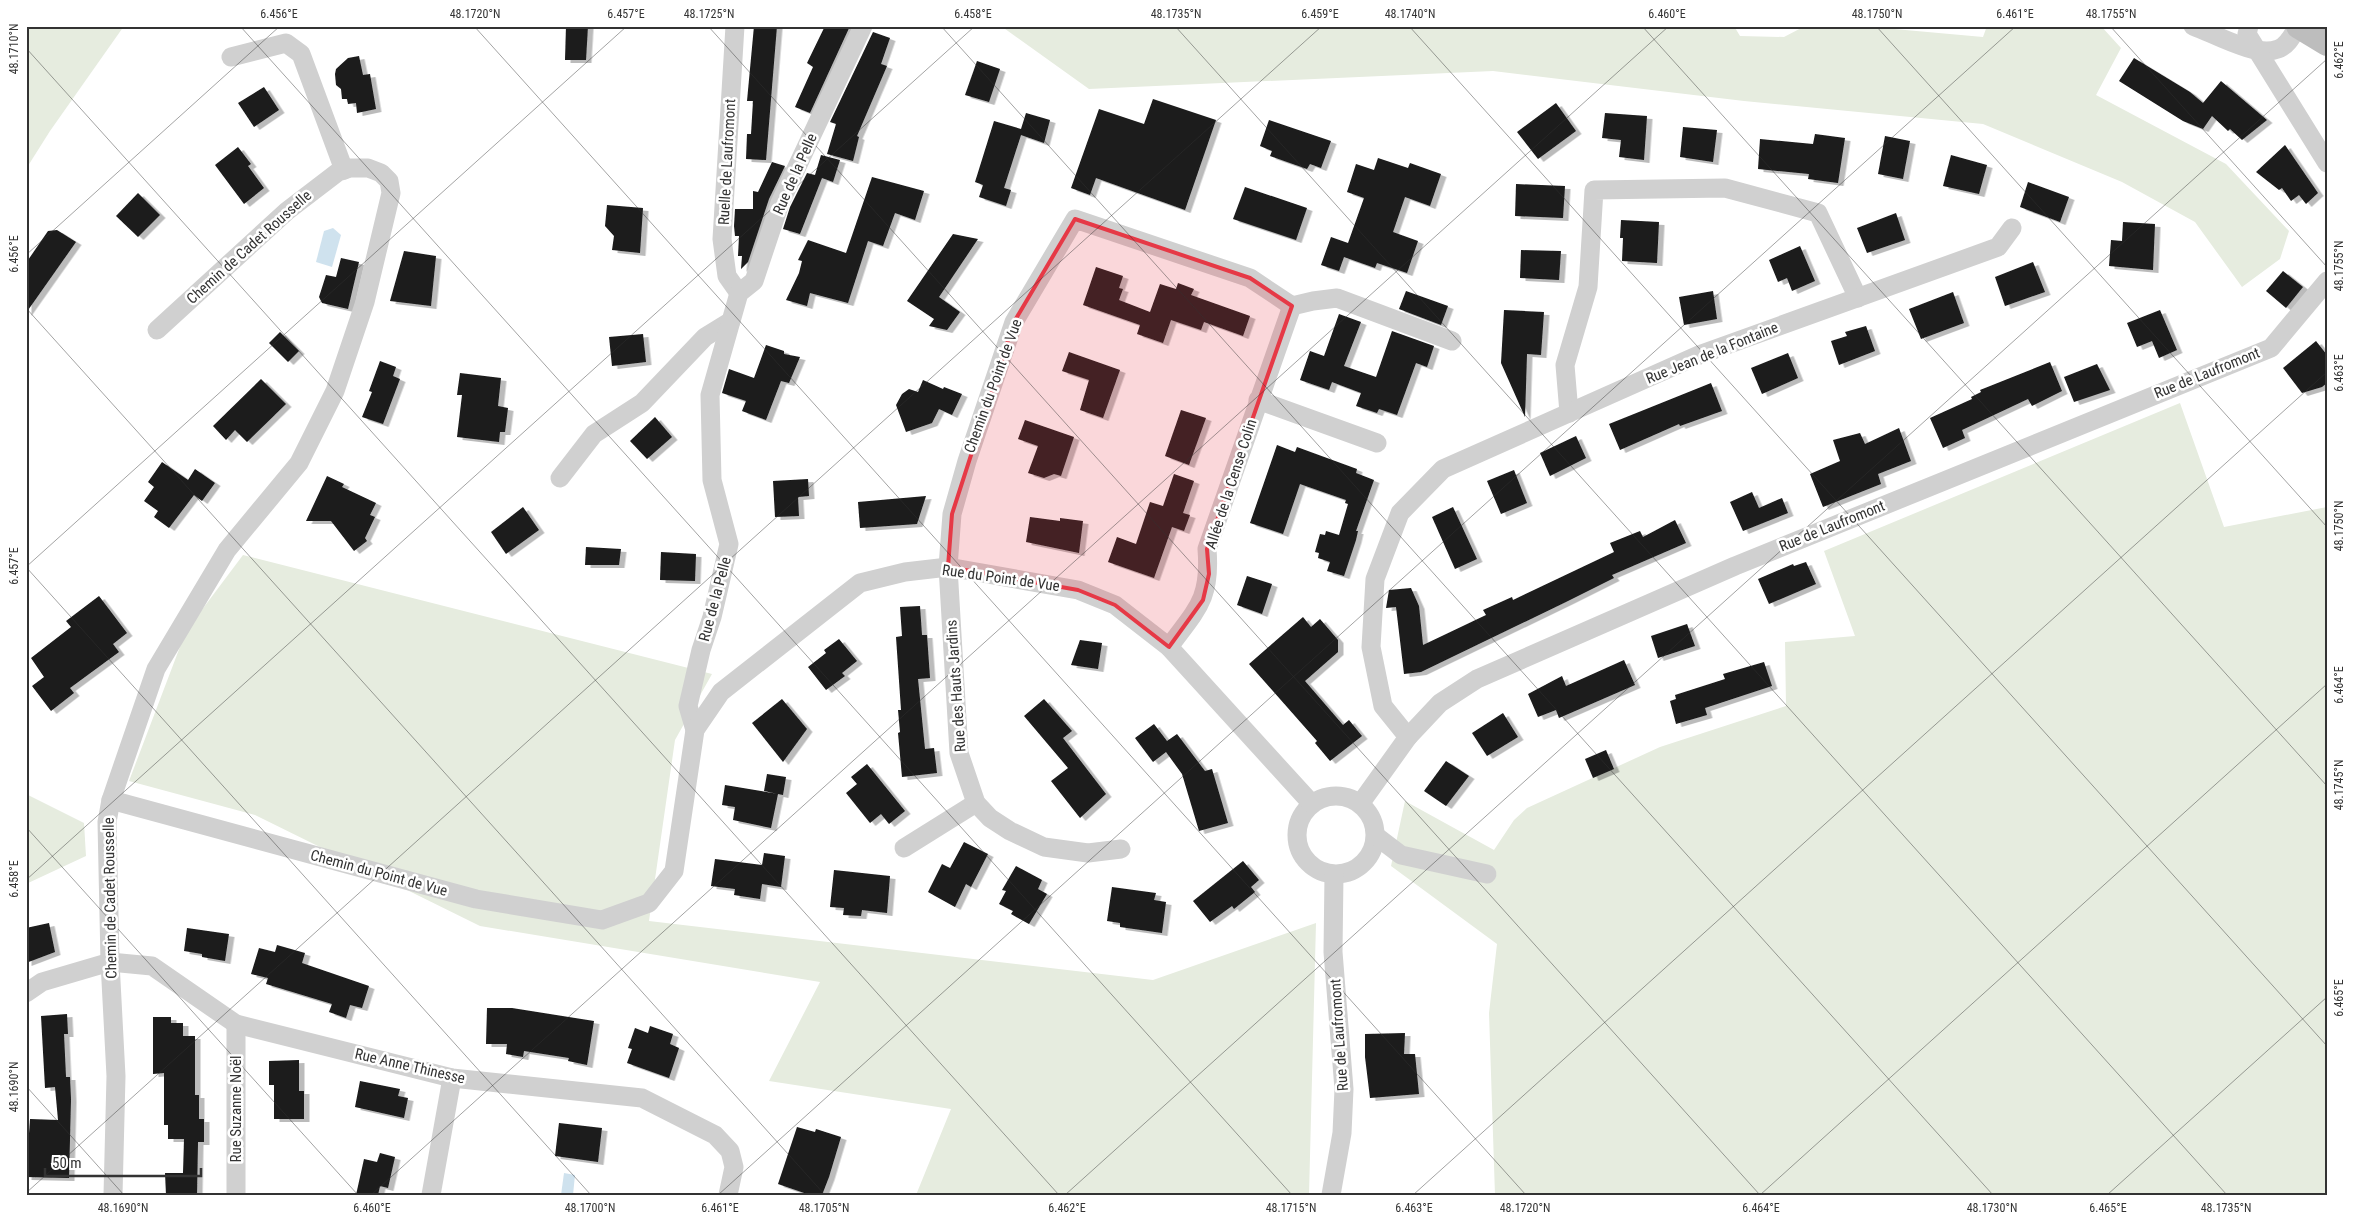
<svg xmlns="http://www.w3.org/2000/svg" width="2353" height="1221" viewBox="0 0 2353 1221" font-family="'Roboto Condensed',sans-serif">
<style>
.green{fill:#e6ecdf}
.water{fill:#cfe2ee}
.building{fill:#1a1a1a;filter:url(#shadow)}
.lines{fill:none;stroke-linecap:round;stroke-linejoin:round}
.minor{stroke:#d0d0d0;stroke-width:19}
.secondary{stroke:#bdbdbd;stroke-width:26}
.marked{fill:#e63946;fill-opacity:0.2;stroke:#e63946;stroke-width:4;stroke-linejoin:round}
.ticks{fill:none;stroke:#333;stroke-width:1;stroke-opacity:0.45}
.labels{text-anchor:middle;stroke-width:5;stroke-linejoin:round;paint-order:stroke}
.street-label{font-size:15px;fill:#333;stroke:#fff}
.neatline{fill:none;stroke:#333;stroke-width:2}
.ticks-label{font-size:12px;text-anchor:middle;fill:#333}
</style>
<defs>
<filter id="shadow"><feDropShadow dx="5.5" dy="3" stdDeviation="0" flood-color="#0004"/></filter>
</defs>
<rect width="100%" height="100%" fill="#fff"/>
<g class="green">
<polygon points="26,26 124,26 50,131 26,169"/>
<polygon points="1001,26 1734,26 1740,36 1784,37 1805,26 1861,26 1983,37 1987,26 2101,26 2121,48 2096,95 2226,164 2289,231 2280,259 2242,287 2195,222 2122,182 1983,124 1744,101 1493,71 1089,89"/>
<polygon points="2180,403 2224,527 2327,507 2327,1195 1495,1195 1489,1013 1497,944 1391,866 1405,801 1494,850 1514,820 1527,808 1660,747 1786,706 1785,642 1855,636 1824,551"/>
<polygon points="243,555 712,674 675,740 649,921 1153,980 1316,923 1309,1195 916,1195 951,1109 769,1081 820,982 480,926 255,815 129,781 186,631"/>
<polygon points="26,794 84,823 86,856 26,884"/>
</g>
<g class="water">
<polygon points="333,228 341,235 332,267 316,262 324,231"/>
<polygon points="564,1173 575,1175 573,1195 561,1195"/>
</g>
<g class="building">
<polygon points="566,26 588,26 586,60 565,60"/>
<polygon points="754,26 777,26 766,160 746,159 747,134 751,134 753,101 747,101"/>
<polygon points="825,26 850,26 810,113 795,107 813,67 807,63"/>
<polygon points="873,32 890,38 881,64 887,66 857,136 859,137 853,161 827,154 836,124 830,122"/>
<polygon points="359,56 363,75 370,74 376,109 357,113 356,103 348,104 347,99 342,99 341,89 336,85 335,74 336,69 348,58"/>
<polygon points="2134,58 2190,92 2203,103 2221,81 2267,120 2242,140 2230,129 2228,131 2212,116 2203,129 2183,121 2119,81"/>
<polygon points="977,61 1000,69 989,102 965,95"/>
<polygon points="264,87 279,110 254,127 238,103"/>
<polygon points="1153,99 1216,120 1185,210 1096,178 1090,195 1071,188 1099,109 1144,124"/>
<polygon points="1556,103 1576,131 1538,159 1517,132"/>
<polygon points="1026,113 1050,120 1044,143 1021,135 1004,188 1011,190 1006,206 979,197 983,185 975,182 994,121 1021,129"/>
<polygon points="1605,113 1647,116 1644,160 1619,157 1621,140 1602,138"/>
<polygon points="1269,120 1331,141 1321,168 1310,164 1307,169 1270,156 1272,151 1260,146"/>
<polygon points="1683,127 1717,130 1713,162 1680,157"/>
<polygon points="1815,134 1845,138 1838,183 1808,179 1809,174 1758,169 1760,139 1813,144"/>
<polygon points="1885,136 1910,141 1903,179 1878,174"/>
<polygon points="2285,145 2318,193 2306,204 2299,195 2291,201 2282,188 2279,190 2256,172"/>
<polygon points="238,147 251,164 248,166 264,188 244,204 215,165"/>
<polygon points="821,155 840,160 833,182 822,178 800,234 783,229 790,207 807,173 815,175"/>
<polygon points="1951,155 1987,165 1979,194 1943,186"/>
<polygon points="1378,158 1408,168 1410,163 1441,174 1430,206 1405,197 1393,232 1418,241 1407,273 1377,263 1375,268 1344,257 1339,271 1321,265 1331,237 1348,243 1364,198 1347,192 1356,164 1374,170"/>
<polygon points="772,162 785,166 769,199 748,262 741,269 742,256 738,256 739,236 735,236 734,226 735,209 753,209 753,191 758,192"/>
<polygon points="872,177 924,191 915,220 895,213 883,246 868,241 848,303 810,293 807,306 786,300 799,273 802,261 798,260 808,240 846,253"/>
<polygon points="2028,182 2069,197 2060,222 2020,207"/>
<polygon points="1516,184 1565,186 1563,218 1515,216"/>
<polygon points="1245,187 1307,208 1296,240 1233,219"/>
<polygon points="138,193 160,215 138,237 116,216"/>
<polygon points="607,205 643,208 640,253 612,250 614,236 605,226"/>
<polygon points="1896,213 1905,240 1867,253 1857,228"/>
<polygon points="1621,220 1659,222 1657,263 1622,261 1623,238 1620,238"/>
<polygon points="2123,222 2155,224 2153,270 2109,266 2111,240 2122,241"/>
<polygon points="57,230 76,242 26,313 26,263 48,231"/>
<polygon points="953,234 978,239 939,297 960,312 947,330 929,326 934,319 907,301"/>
<polygon points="1800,246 1815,281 1792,291 1787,278 1778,282 1769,260"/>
<polygon points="1521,250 1561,251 1559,280 1520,278"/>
<polygon points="404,251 436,256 431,306 390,301"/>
<polygon points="341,258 359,262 348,309 322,303 319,297 326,275 336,277"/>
<polygon points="2033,262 2045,292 2005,306 1995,277"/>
<polygon points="1096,267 1123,276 1119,288 1123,289 1119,300 1150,312 1160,284 1176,289 1178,283 1194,289 1191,295 1250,316 1243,336 1204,322 1201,330 1171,320 1163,343 1137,334 1140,325 1083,305"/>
<polygon points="2283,271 2303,287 2286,308 2266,291"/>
<polygon points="1406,291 1448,306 1441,325 1399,309"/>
<polygon points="1713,291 1717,319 1684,325 1679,297"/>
<polygon points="1953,292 1964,323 1921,339 1909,309"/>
<polygon points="1504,310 1544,312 1541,355 1527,354 1525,417 1501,363"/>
<polygon points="2160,310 2177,350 2159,358 2152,341 2137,347 2127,323"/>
<polygon points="1339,314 1361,322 1344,366 1376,377 1392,331 1434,346 1427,367 1416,363 1397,415 1379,409 1377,413 1356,406 1361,393 1332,382 1329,390 1300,380 1310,351 1324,356"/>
<polygon points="1866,326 1875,351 1839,365 1831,341 1847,336 1845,332"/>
<polygon points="280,332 299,351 288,362 269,343"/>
<polygon points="643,334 646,362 612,366 609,337"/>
<polygon points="2316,341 2327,355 2327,383 2322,387 2302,393 2283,368"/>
<polygon points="766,345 784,351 784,354 800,357 789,383 781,381 766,420 742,411 746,401 722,393 729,369 754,378"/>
<polygon points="1069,352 1120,370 1103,418 1080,410 1089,380 1062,371"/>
<polygon points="1788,353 1798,378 1762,394 1751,368"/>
<polygon points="380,361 396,367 393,376 400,379 383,424 362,417 372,392 369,391"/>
<polygon points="2050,362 2062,391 2032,406 2028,399 1962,430 1965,438 1943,448 1930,418 1972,399 1971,397 1981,392 1980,390"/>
<polygon points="2097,364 2110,390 2074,402 2064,377"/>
<polygon points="460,373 501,378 498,406 508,408 505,432 500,432 499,442 457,437 462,395 457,395"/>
<polygon points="261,379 286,404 247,442 235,430 226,440 213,426"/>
<polygon points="923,380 943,389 944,387 962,394 952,415 939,409 932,423 906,432 896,405 902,394 909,389 918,392"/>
<polygon points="1711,383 1722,411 1680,426 1679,424 1620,450 1609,424"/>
<polygon points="1181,410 1206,418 1189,465 1165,456"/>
<polygon points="655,417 672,437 647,459 630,441"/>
<polygon points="1025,420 1074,437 1061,476 1054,474 1044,478 1028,473 1038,446 1018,439"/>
<polygon points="1899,428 1911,461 1878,474 1881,484 1823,507 1810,474 1840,461 1833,440 1860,433 1865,444"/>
<polygon points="1576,436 1586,458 1550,476 1540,453"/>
<polygon points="1277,445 1295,452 1297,447 1357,469 1356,473 1374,480 1356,531 1358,531 1356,540 1344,576 1327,571 1330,562 1318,558 1319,553 1315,552 1320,534 1325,535 1326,531 1339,535 1348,504 1345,503 1346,500 1300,484 1283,534 1250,523"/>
<polygon points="162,462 188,480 195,469 215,483 202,501 194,495 169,528 154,517 158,511 144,501 154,487 148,482"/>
<polygon points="1514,470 1527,503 1501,514 1487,481"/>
<polygon points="1174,474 1194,481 1183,513 1190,515 1184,531 1172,527 1154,578 1108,562 1117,537 1136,544 1150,502 1163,506"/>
<polygon points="327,476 344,484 342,487 376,503 370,515 375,517 365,538 367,541 354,551 331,521 306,521"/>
<polygon points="808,479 809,496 798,497 799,516 775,517 773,481"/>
<polygon points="1752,492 1759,508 1782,498 1788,513 1743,531 1730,502"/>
<polygon points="926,496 917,524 860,528 858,502"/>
<polygon points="523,507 539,530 506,554 491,532"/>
<polygon points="1453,507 1477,559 1455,569 1432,517"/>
<polygon points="1030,517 1060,521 1060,518 1083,521 1079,553 1026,542"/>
<polygon points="1675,520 1686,543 1612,575 1614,578 1568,601 1421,672 1404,674 1396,607 1386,608 1389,590 1411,588 1419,606 1423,645 1486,615 1483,610 1512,597 1513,600 1614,552 1610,543 1640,531 1643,537"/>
<polygon points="586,547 621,549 619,565 585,565"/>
<polygon points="661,552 696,554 695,581 660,580"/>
<polygon points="1806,562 1816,584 1769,604 1758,579 1793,564 1794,566"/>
<polygon points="1247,576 1272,584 1262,614 1237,605"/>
<polygon points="99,596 127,633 113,644 119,652 70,688 74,693 51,711 32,686 44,677 31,658 71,627 66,621"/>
<polygon points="920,606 922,635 927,635 930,678 918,679 925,749 934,748 937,773 902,777 898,733 900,732 898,710 901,710 896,637 902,636 900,607"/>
<polygon points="1303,617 1311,627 1320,619 1338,640 1338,652 1305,681 1343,725 1349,720 1362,736 1330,761 1315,743 1317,741 1249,664"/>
<polygon points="1687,624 1695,646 1658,658 1651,636"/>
<polygon points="839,639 857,661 842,673 845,676 826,690 808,667 826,653 824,650"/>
<polygon points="1080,640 1102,643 1098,669 1071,665"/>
<polygon points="1624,660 1635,685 1559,718 1556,710 1538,717 1528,694 1562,676 1566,686"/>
<polygon points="1764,662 1772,686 1705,708 1707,715 1676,724 1670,701 1676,699 1675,695 1725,679 1723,674"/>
<polygon points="782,699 807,729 783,762 752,723"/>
<polygon points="1044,699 1072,731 1063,738 1106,794 1080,818 1051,781 1068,768 1024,716"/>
<polygon points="1503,713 1518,737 1487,756 1472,733"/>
<polygon points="1154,724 1167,741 1177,734 1205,771 1212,769 1228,823 1199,831 1182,774 1166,752 1153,762 1135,738"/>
<polygon points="1606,750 1614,769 1593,778 1585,759"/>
<polygon points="1446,761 1469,776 1446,806 1424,791"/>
<polygon points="867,764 905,811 889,824 881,814 870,823 846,793 857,784 851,777"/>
<polygon points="767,774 786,777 783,795 778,794 771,828 733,820 735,807 722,805 725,785 778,794 764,791"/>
<polygon points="964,842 988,854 971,887 966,884 955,907 928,892 942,864 950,868"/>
<polygon points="764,853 785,856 781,887 762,884 760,899 734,895 735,889 711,886 715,859 762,865"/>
<polygon points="1243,861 1259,880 1251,887 1255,892 1234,909 1232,906 1210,922 1193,901"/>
<polygon points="1016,866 1042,880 1038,889 1047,894 1029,924 1011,914 1013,911 999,904 1006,891 1002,890"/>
<polygon points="834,870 890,876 887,913 862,910 861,916 843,915 844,908 830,907"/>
<polygon points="1112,887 1156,893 1154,900 1166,902 1162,933 1120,927 1120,923 1107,921"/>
<polygon points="49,923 55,952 26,963 26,928"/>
<polygon points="187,928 229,934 225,961 202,957 202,954 184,951"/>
<polygon points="277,945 305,953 302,963 369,986 362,1008 350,1005 346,1018 329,1012 332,1004 266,984 268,978 251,974 259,948 275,952"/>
<polygon points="487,1008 512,1008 594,1021 587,1065 568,1061 569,1058 524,1051 523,1057 506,1054 507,1044 486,1044"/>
<polygon points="67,1014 68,1034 64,1034 66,1077 70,1077 71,1099 69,1178 26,1177 30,1119 58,1120 55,1087 45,1088 41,1016"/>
<polygon points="153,1017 171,1017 171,1023 183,1023 183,1036 195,1036 195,1095 199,1095 199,1119 204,1119 204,1142 198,1142 197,1195 166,1195 165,1173 183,1173 184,1139 168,1139 168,1125 164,1125 164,1073 153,1074"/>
<polygon points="650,1026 673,1034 670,1044 679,1048 669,1078 627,1063 632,1049 628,1048 635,1028 648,1033"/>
<polygon points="1405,1033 1404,1054 1415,1054 1419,1094 1370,1098 1365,1057 1365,1034"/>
<polygon points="299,1060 299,1091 304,1091 304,1119 274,1119 274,1085 269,1085 269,1061"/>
<polygon points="360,1081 400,1089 398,1096 408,1098 404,1118 355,1107"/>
<polygon points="559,1123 602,1128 598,1162 555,1156"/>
<polygon points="797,1127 815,1132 816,1129 841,1137 829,1177 822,1195 810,1195 778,1184"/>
<polygon points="380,1153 395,1157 388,1188 380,1186 378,1195 356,1195 364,1159 377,1162"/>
</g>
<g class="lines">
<g class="minor">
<polyline points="735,26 722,239 727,276 739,293"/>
<path d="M2193,26C2215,34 2256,58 2278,49C2288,46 2293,34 2298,26"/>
<polyline points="2249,26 2247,34 2327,163"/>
<polyline points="231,57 286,43 301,54 344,170"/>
<polyline points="1258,400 1377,443"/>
<polyline points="1569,413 1565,365 1588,287 1594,190 1725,188 1818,213 1858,298"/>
<polyline points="560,478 594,434 642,403 705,337 731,321"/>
<path d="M1169,647C1197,609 1211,599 1207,549L1292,306"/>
<polyline points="695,730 688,706 701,650 712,617 729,544 712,480 710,395 739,293 754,281 780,203 863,26"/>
<polyline points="1408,737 1383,706 1371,647 1375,579 1400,513 1443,469 1699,355 1998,247 2012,228"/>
<circle cx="1336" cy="835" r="39"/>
<polyline points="111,800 476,899 602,920 649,903 674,871 695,730 721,692 860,583 905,572 948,567 1078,590 1115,605 1169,647 1312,804"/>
<polyline points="1360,804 1408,737 1440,703 1477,679 1735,566 2271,348 2327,281"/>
<polyline points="1376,836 1401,855 1487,874"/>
<polyline points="904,848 976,803"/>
<polyline points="1121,849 1088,853 1044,847 1010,831 990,818 976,803 959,753 948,567 952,514 967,461 1014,322 1075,219 1250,278 1292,306 1313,301 1337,298 1452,341"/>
<polyline points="26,993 42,982 110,962 152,966 236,1024 452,1078 642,1098 715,1135 730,1151 734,1167 728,1195"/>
<polyline points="113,1195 116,1076 110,962 107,822 111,800 156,669 227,550 299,463 335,391 365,302 391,193 389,181 381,173 368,168 350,168 338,172 287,211 157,330"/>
<polyline points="236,1195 236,1024"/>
<polyline points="431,1195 452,1078"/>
<polyline points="1331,1195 1342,1133 1344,1089 1333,952 1334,875"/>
</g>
<polyline class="secondary" points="2299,26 2327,43"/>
</g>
<path class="marked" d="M1075,219L1250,278L1292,306L1207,549L1209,574L1203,600L1169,647L1115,605L1078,590L948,567L952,514L1014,322Z"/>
<path class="ticks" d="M240,26L1292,1195M474,26L1526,1195M708,26L1760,1195M941,26L1993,1195M1175,26L2227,1195M1409,26L2327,1046M1642,26L2327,786M1876,26L2327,527M2110,26L2327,267M26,48L1059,1195M26,255L280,26M26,308L825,1195M26,567L627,26M26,567L591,1195M26,827L358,1195M26,880L975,26M26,1086L124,1195M26,1193L1322,26M371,1195L1669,26M718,1195L2016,26M1065,1195L2327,59M1413,1195L2327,372M1760,1195L2327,684M2107,1195L2327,997"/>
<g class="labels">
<g class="street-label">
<text transform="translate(727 162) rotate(-87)" y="5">Ruelle de Laufromont</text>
<text transform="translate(795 174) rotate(-66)" y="5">Rue de la Pelle</text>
<text transform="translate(249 247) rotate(-42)" y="5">Chemin de Cadet Rousselle</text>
<text transform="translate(1712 353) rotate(-22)" y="5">Rue Jean de la Fontaine</text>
<text transform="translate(2207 373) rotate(-22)" y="5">Rue de Laufromont</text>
<text transform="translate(993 386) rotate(-70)" y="5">Chemin du Point de Vue</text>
<text transform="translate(1231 484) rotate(-72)" y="5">Allée de la Cense Colin</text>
<text transform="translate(1832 526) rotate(-22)" y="5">Rue de Laufromont</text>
<text transform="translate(1001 578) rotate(8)" y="5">Rue du Point de Vue</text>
<text transform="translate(715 599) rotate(-75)" y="5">Rue de la Pelle</text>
<text transform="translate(956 686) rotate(-94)" y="5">Rue des Hauts Jardins</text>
<text transform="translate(379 873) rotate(15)" y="5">Chemin du Point de Vue</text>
<text transform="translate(110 898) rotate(-91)" y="5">Chemin de Cadet Rousselle</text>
<text transform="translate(1339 1035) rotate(-94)" y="5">Rue de Laufromont</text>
<text transform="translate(410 1066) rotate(13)" y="5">Rue Anne Thinesse</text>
<text transform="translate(236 1109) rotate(-90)" y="5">Rue Suzanne Noël</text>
</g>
</g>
<rect width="2353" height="1221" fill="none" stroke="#ffffff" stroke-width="55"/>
<path d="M45 1168v8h156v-8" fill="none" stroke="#333333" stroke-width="2.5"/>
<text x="52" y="1168" font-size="15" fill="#333333" stroke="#ffffff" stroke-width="4" paint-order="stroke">50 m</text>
<rect x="28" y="28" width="2298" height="1166" class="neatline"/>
<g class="ticks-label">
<text x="279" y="18">6.456°E</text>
<text x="475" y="18">48.1720°N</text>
<text x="626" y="18">6.457°E</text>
<text x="709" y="18">48.1725°N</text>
<text x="973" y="18">6.458°E</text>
<text x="1176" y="18">48.1735°N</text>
<text x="1320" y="18">6.459°E</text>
<text x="1410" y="18">48.1740°N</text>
<text x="1667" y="18">6.460°E</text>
<text x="1877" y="18">48.1750°N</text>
<text x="2015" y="18">6.461°E</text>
<text x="2111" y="18">48.1755°N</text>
<text transform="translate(14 49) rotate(-90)" y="4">48.1710°N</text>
<text transform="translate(2339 60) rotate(-90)" y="4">6.462°E</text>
<text transform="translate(14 254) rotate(-90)" y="4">6.456°E</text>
<text transform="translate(2339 266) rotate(-90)" y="4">48.1755°N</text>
<text transform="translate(2339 373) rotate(-90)" y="4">6.463°E</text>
<text transform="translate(2339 526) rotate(-90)" y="4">48.1750°N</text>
<text transform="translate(14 566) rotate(-90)" y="4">6.457°E</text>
<text transform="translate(2339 685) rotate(-90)" y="4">6.464°E</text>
<text transform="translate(2339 785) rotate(-90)" y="4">48.1745°N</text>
<text transform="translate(14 879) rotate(-90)" y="4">6.458°E</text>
<text transform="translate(2339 998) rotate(-90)" y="4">6.465°E</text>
<text transform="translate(14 1087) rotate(-90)" y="4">48.1690°N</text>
<text x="123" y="1212">48.1690°N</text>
<text x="372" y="1212">6.460°E</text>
<text x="590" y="1212">48.1700°N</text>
<text x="720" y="1212">6.461°E</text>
<text x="824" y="1212">48.1705°N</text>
<text x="1067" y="1212">6.462°E</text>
<text x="1291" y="1212">48.1715°N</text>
<text x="1414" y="1212">6.463°E</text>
<text x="1525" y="1212">48.1720°N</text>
<text x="1761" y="1212">6.464°E</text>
<text x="1992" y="1212">48.1730°N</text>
<text x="2108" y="1212">6.465°E</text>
<text x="2226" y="1212">48.1735°N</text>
</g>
</svg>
